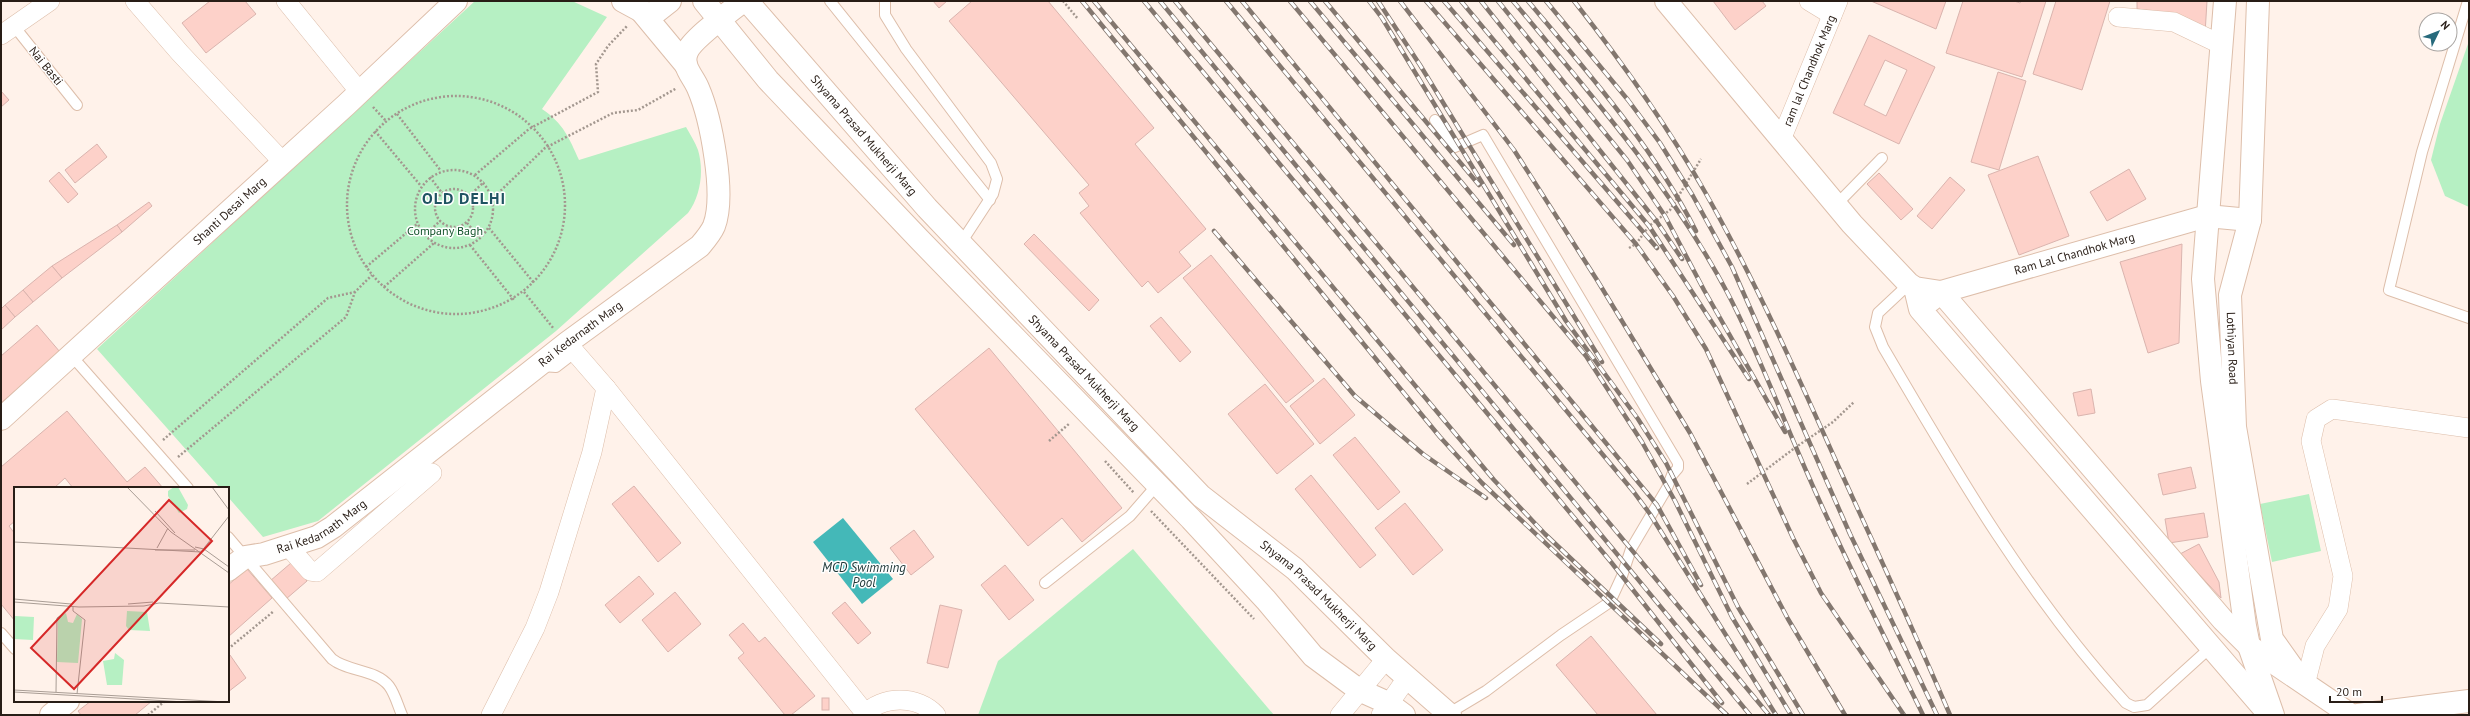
<svg xmlns="http://www.w3.org/2000/svg" width="2470" height="716" viewBox="0 0 2470 716" font-family="'PT Sans',sans-serif">
<style>
.green{fill:#b6f0c3}
.water{fill:#44b8b8}
.building{fill:#fdd1c9;stroke:#dab4ae;fill-rule:evenodd}
.lines{fill:none;stroke-linecap:round;stroke-linejoin:round}
.lane-casing{stroke:#ddbeaa;stroke-width:12}
.street-casing{stroke:#ddbeaa;stroke-width:20}
.secondary-casing{stroke:#ddbeaa;stroke-width:24}
.path{stroke:#a3978f;stroke-width:2.5;stroke-dasharray:2 2;stroke-linecap:butt}
.lane{stroke:#fff;stroke-width:10}
.street{stroke:#fff;stroke-width:19}
.secondary{stroke:#fff;stroke-width:22}
.rail-casing{stroke:#83776f;stroke-width:4.5}
.rail{stroke:#fff;stroke-width:3;stroke-dasharray:9;stroke-linecap:butt}
.labels{text-anchor:middle;stroke-width:3;stroke-linejoin:round;paint-order:stroke}
.street-label{font-size:12px;fill:#281d16;stroke:#fff}
.park-label{font-size:12px;fill:#16572e;stroke:#fff}
.water-label{font-size:13px;font-style:italic;fill:#1e3737;stroke:#fff}
.district-label{font-size:16px;font-weight:bold;letter-spacing:1px;fill:#1f5362;stroke:#fff}
.inset-road{fill:none;stroke:#a99d95;stroke-width:1}
.view{fill:#d62828;fill-opacity:0.15;stroke:#d62828;stroke-width:2}
.inset-edge{fill:none;stroke:#281d16;stroke-width:2}
</style>
<rect width="100%" height="100%" fill="#fff2ea"/>
<g class="green">
<path d="M475,1H572L607,17L542,109C564,124 569,138 579,160L686,127C690,134 695,142 698,150C704,170 701,196 688,213L556,331L318,521L263,537L228,497V488H220L97,349Z"/>
<polygon points="2469,41 2469,207 2445,196 2431,160 2440,124"/>
<polygon points="2309,494 2321,551 2272,562 2260,504"/>
<polygon points="1133,549 1274,715 978,715 998,661"/>
</g>
<polygon class="water" points="843,518 893,579 862,604 813,542"/>
<g class="building">
<polygon points="210,1 245,1 256,14 206,53 182,23"/>
<polygon points="933,1 947,1 939,8"/>
<polygon points="972,1 1048,1 1154,128 1135,144 1206,229 1179,252 1191,266 1158,293 1148,281 1142,287 1080,213 1089,206 1079,193 1089,185 949,21"/>
<polygon points="1713,1 1762,1 1766,6 1735,30"/>
<polygon points="1871,1 1946,1 1936,29"/>
<polygon points="1963,1 2014,1 2020,3 2021,1 2046,1 2022,77 1946,53"/>
<polygon points="2056,1 2110,1 2082,90 2033,74"/>
<polygon points="2137,1 2207,1 2205,34 2166,13 2137,9"/>
<path d="M1869,35L1935,67L1899,144L1833,113ZM1885,60L1907,70L1886,116L1864,105Z"/>
<polygon points="1998,72 2026,81 1999,170 1971,162"/>
<polygon points="1,91 9,100 1,107"/>
<polygon points="97,144 107,157 75,183 65,170"/>
<polygon points="2038,156 2069,236 2019,255 1988,175"/>
<polygon points="2129,169 2146,199 2107,221 2090,192"/>
<polygon points="59,172 78,194 68,203 49,181"/>
<polygon points="1879,173 1913,209 1901,220 1867,184"/>
<polygon points="1950,177 1965,190 1932,229 1917,216"/>
<polygon points="149,202 152,206 122,232 117,225"/>
<polygon points="117,225 122,232 62,278 52,266"/>
<polygon points="1034,234 1099,300 1089,311 1024,244"/>
<polygon points="2182,244 2179,343 2148,353 2120,262"/>
<polygon points="1211,255 1314,381 1286,403 1183,278"/>
<polygon points="52,266 62,278 33,302 23,290"/>
<polygon points="23,290 33,302 15,317 5,305"/>
<polygon points="5,305 15,317 1,330 1,309"/>
<polygon points="1161,317 1191,352 1180,362 1150,326"/>
<polygon points="37,325 60,352 1,403 1,356"/>
<polygon points="989,348 1122,508 1082,542 1062,518 1028,546 915,409"/>
<polygon points="1324,378 1355,415 1320,444 1290,406"/>
<polygon points="1265,384 1314,444 1277,474 1228,414"/>
<polygon points="2091,389 2095,413 2078,416 2073,393"/>
<polygon points="67,411 127,482 145,467 163,488 73,488 65,478 54,488 15,488 15,521 9,526 15,534 15,621 1,604 1,467"/>
<polygon points="1355,437 1400,492 1378,510 1333,455"/>
<polygon points="2191,467 2196,488 2163,495 2158,474"/>
<polygon points="1311,475 1376,555 1360,568 1295,489"/>
<polygon points="634,486 681,543 658,562 612,504"/>
<polygon points="1405,503 1443,550 1413,575 1375,528"/>
<polygon points="2204,513 2208,537 2169,543 2165,519"/>
<polygon points="914,530 934,557 911,575 890,548"/>
<polygon points="2199,544 2219,582 2221,598 2180,554"/>
<polygon points="291,563 307,581 286,599 270,581"/>
<polygon points="1005,565 1034,600 1009,620 981,585"/>
<polygon points="247,569 272,598 228,637 228,585"/>
<polygon points="639,576 654,594 620,623 605,605"/>
<polygon points="675,592 701,624 668,652 642,620"/>
<polygon points="845,602 871,633 858,644 832,613"/>
<polygon points="940,605 962,610 948,668 927,663"/>
<polygon points="743,623 759,642 765,637 815,696 791,715 785,715 738,658 744,653 729,635"/>
<polygon points="1591,636 1657,715 1598,715 1556,665"/>
<polygon points="230,655 246,678 228,692 228,657"/>
<rect x="822" y="698" width="7" height="12"/>
<polygon points="91,701 152,701 135,715 81,715 78,711"/>
</g>
<g class="lines">
<g class="lane-casing">
<g id="lane">
<polyline points="830,1 990,200"/>
<polyline points="885,1 885,15 906,49 991,163 997,179 993,194 961,243"/>
<polyline points="2468,1 2422,152 2389,290 2469,318"/>
<polyline points="14,26 77,105"/>
<polyline points="1435,120 1455,147 1483,135 1678,463 1678,468 1672,475 1667,488 1631,549 1622,576 1610,602 1561,635 1486,691 1446,715"/>
<polyline points="1836,205 1882,158"/>
<path d="M1909,284L1878,313L1875,327L1883,347C1956,472 2028,596 2126,703L2134,707L2147,705L2212,646"/>
<polyline points="70,354 188,488"/>
<polyline points="542,366 556,367 569,357 568,345"/>
<path d="M228,537L332,659C348,672 376,669 389,686C395,694 398,706 402,715"/>
<polyline points="1045,583 1130,516 1157,485"/>
<polyline points="1,633 15,649"/>
</g>
</g>
<g class="street-casing">
<g id="street">
<polyline points="135,1 180,53 282,161"/>
<polyline points="286,1 359,91"/>
<polyline points="1809,1 1832,15"/>
<polyline points="2118,17 2174,22 2222,45"/>
<polyline points="1,35 50,1"/>
<path id="s1" d="M1781,140L1838,1"/>
<polyline points="567,343 606,388 865,713"/>
<polyline points="288,546 310,571 317,572 432,473"/>
<polyline points="2305,685 2315,646 2338,609 2343,576 2311,441 2316,419 2332,409 2469,428"/>
<polyline points="491,715 535,628 549,592 592,452 606,388"/>
<path d="M864,715C882,695 918,695 936,715"/>
<polyline points="1340,715 1386,659"/>
<polyline points="1381,715 1407,678"/>
</g>
</g>
<g class="secondary-casing">
<g id="secondary">
<polyline points="623,1 647,14 656,12 670,1"/>
<polyline points="704,1 768,80 918,238 1191,519 1266,600 1313,656 1359,690 1388,703 1404,715"/>
<path id="s2" d="M747,1L927,208L1201,496L1295,569L1386,659L1450,715"/>
<polyline points="1666,1 1852,224 1909,284 1915,288 1941,292 2223,620 2249,646 2351,715"/>
<polyline points="2225,1 2203,279 2212,381 2245,626 2249,646 2273,715"/>
<path id="s3" d="M2258,1L2250,220L2230,295L2235,427L2272,639L2294,670"/>
<polyline points="642,12 686,65"/>
<polyline points="1915,288 1920,309 2267,712"/>
<path id="s4" d="M1930,301L1941,292L2207,216L2250,220"/>
<path id="s5" d="M1,419L346,105L456,1"/>
<path id="s6" d="M228,570L245,557L264,554L317,537L333,527L567,343L700,246C705,240 711,233 714,226C726,195 711,118 698,88C693,76 681,66 687,52C692,39 731,11 743,1"/>
<polyline points="51,715 68,701"/>
<polyline points="2358,715 2469,701"/>
</g>
</g>
<g class="path">
<polyline points="1063,1 1078,19"/>
<circle cx="456" cy="205" r="109"/>
<polyline points="373,107 386,121"/>
<polyline points="397,114 441,171"/>
<polyline points="375,131 421,186"/>
<circle cx="454" cy="209" r="39"/>
<polyline points="475,175 529,129 598,92 596,64 608,46 628,25"/>
<polyline points="430,177 442,193"/>
<circle cx="454" cy="208" r="19"/>
<polyline points="469,196 484,182"/>
<polyline points="492,199 545,148 613,113 638,110 677,88"/>
<polyline points="467,223 480,238"/>
<polyline points="489,228 534,283"/>
<polyline points="425,235 440,221"/>
<polyline points="470,245 514,300"/>
<polyline points="1629,248 1636,244 1649,226 1670,210 1701,159"/>
<polyline points="366,267 417,224"/>
<polyline points="384,287 434,243"/>
<polyline points="524,292 554,329"/>
<polyline points="163,440 328,298 355,292"/>
<polyline points="1049,441 1070,423"/>
<polyline points="178,457 346,317 355,292 372,275"/>
<polyline points="1105,461 1134,493"/>
<polyline points="1747,484 1796,447 1833,422 1854,402"/>
<polyline points="1151,511 1254,619"/>
<polyline points="228,649 274,611"/>
<polyline points="148,715 165,701"/>
</g>
<use href="#lane" class="lane"/>
<use href="#street" class="street"/>
<use href="#secondary" class="secondary"/>
<g class="rail-casing">
<g id="rail">
<polyline points="1082,1 1440,437 1482,483 1727,715"/>
<polyline points="1094,1 1494,480 1545,534 1661,644"/>
<polyline points="1144,1 1611,562 1722,703"/>
<polyline points="1160,1 1750,715"/>
<polyline points="1175,1 1769,715"/>
<polyline points="1226,1 1633,491 1650,514 1776,715"/>
<polyline points="1242,1 1657,505 1701,585"/>
<polyline points="1290,1 1586,356 1642,442 1675,501 1732,617 1791,715"/>
<polyline points="1310,1 1514,245"/>
<polyline points="1325,1 1479,185"/>
<polyline points="1369,1 1382,18 1566,321 1638,419 1666,463 1738,607 1803,715"/>
<polyline points="1378,1 1420,65 1602,362"/>
<polyline points="1400,1 1514,150 1597,280 1690,433 1788,619 1845,715"/>
<polyline points="1426,1 1636,244 1673,296 1706,349 1793,538 1821,593 1904,715"/>
<polyline points="1444,1 1657,248"/>
<polyline points="1461,1 1649,226 1749,379"/>
<polyline points="1481,1 1657,222 1682,259"/>
<polyline points="1498,1 1627,160 1665,216 1704,290 1785,432"/>
<path d="M1513,1C1590,93 1670,185 1727,292C1758,351 1781,414 1808,475C1843,556 1884,635 1923,715"/>
<path d="M1528,1C1589,74 1652,145 1696,231"/>
<polyline points="1546,1 1628,100 1660,143 1693,196 1732,267 1850,534 1937,715"/>
<path d="M1574,1C1622,62 1667,125 1705,192C1756,282 1798,376 1840,470C1877,551 1915,633 1950,715"/>
<polyline points="1214,231 1355,396 1423,454 1486,498"/>
</g>
</g>
<use href="#rail" class="rail"/>
</g>
<g class="labels">
<g class="street-label">
<text transform="translate(46 66) rotate(51)" y="4">Nai Basti</text>
<text dy="4" stroke="none"><textPath href="#s1" startOffset="75">ram lal Chandhok Marg</textPath></text>
<text dy="4" stroke="none"><textPath href="#s2" startOffset="178">Shyama Prasad Mukherji Marg</textPath></text>
<text dy="4" stroke="none"><textPath href="#s5" startOffset="309">Shanti Desai Marg</textPath></text>
<text dy="4" stroke="none"><textPath href="#s4" startOffset="153">Ram Lal Chandhok Marg</textPath></text>
<text dy="4" stroke="none"><textPath href="#s6" startOffset="429">Rai Kedarnath Marg</textPath></text>
<text dy="4" stroke="none"><textPath href="#s3" startOffset="350">Lothiyan Road</textPath></text>
<text dy="4" stroke="none"><textPath href="#s2" startOffset="502">Shyama Prasad Mukherji Marg</textPath></text>
<text dy="4" stroke="none"><textPath href="#s6" startOffset="105">Rai Kedarnath Marg</textPath></text>
<text dy="4" stroke="none"><textPath href="#s2" startOffset="826">Shyama Prasad Mukherji Marg</textPath></text>
</g>
<g class="park-label">
<text x="445" y="235">Company Bagh</text>
</g>
<g class="water-label">
<text x="864" y="572">MCD Swimming<tspan x="864" dy="15">Pool</tspan></text>
</g>
<g class="district-label">
<text x="464" y="204">OLD DELHI</text>
</g>
</g>
<g transform="translate(14 487)">
<rect width="215" height="215" fill="#fff2ea"/>
<path d="M160,0H164L174,18L173,22L165,26L154,9V4ZM113,124L133,125L136,144L115,143L112,139ZM52,126L54,135L59,136L63,127L68,132L64,176L43,175L44,131ZM1,129L20,130L19,153L0,152ZM101,166L110,173L108,198H93L89,174L100,172Z" fill="#b6f0c3"/>
<path class="inset-road" d="M113,0L157,45L215,86M198,0L215,23M141,24L161,46M0,55L187,65L215,29M181,60L190,62L215,80M143,61L154,41M141,63H181M0,112L57,117M0,115L65,120L130,119L145,116L215,120M114,117L139,115M59,119V124L71,133L63,207M0,203L212,215M0,205L171,215M42,205L43,131L54,123L55,119"/>
<path class="view" d="M155,13L198,54L60,202L17,161Z"/>
<rect width="215" height="215" class="inset-edge"/>
</g>
<rect width="2470" height="716" fill="none" stroke="#281d16" stroke-width="4"/>
<g transform="translate(2438 32) rotate(47)"><circle r="19" fill="#ffffff" stroke="#a9a5a2"/>
<path d="M0-3L7 15L0 10L-7 15Z" fill="#276a7c"/>
<text y="-6" font-size="11" font-weight="bold" text-anchor="middle" fill="#281d16">N</text>
</g>
<path d="M2330 696v6h52v-6" fill="none" stroke="#281d16" stroke-width="2"/>
<text x="2336" y="696" font-size="12" fill="#281d16" stroke="#ffffff" stroke-width="3" paint-order="stroke">20 m</text>
</svg>
